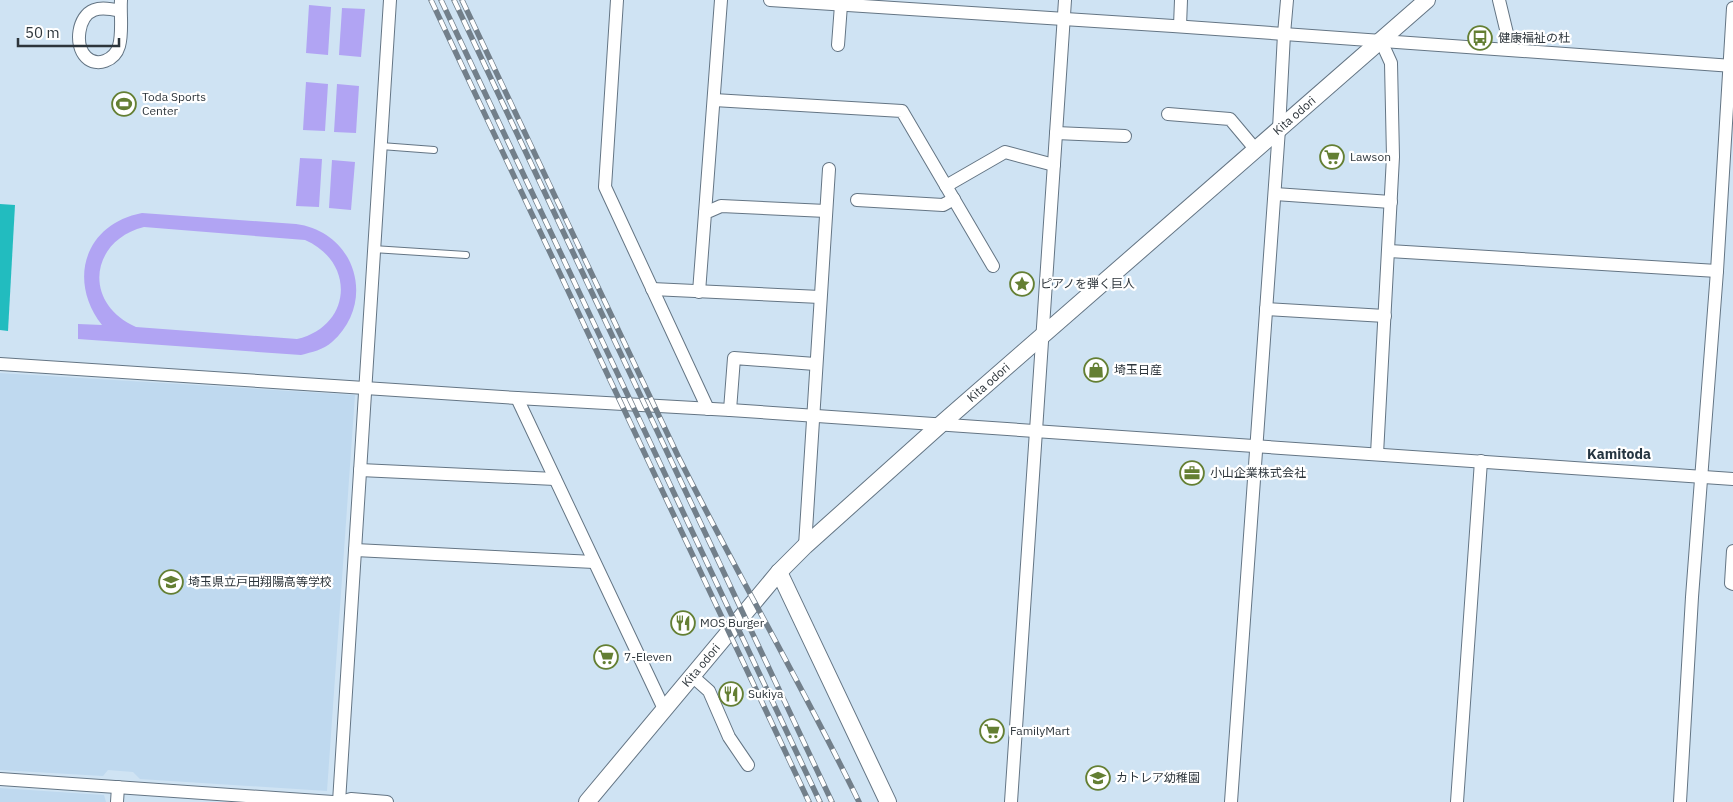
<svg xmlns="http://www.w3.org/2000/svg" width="1733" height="802" viewBox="0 0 1733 802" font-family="'IBM Plex Sans','Noto Sans JP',sans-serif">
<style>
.built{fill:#bfd9ef}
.green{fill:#b1a4f3;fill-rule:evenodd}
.water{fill:#22bcbf}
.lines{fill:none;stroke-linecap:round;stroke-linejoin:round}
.lane-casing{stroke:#647584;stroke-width:8}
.street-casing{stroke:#647584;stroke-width:14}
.secondary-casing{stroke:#647584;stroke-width:18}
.lane{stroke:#fff;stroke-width:6}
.street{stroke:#fff;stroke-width:12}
.secondary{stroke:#fff;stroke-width:16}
.rail-casing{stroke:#727f8a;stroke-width:5.5}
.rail{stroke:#fff;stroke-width:4;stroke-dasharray:11;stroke-linecap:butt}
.labels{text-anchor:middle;stroke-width:4.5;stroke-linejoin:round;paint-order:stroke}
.poi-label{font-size:12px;fill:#2d353b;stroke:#fff;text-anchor:start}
.street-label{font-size:12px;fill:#2d353b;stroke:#fff}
.neighbourhood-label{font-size:14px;font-weight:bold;fill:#253541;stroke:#fff}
</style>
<rect width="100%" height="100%" fill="#cfe3f3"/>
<g class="built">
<polygon points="0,373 355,395 327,791 140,779 133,772 108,770 103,776 0,770"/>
<polygon points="0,788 104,795 106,802 0,802"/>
</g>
<g class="green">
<polygon points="309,5 331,7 328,55 306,53"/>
<polygon points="342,8 365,9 361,57 339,55"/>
<polygon points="306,82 328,84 325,131 303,130"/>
<polygon points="337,84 359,86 356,133 334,132"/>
<polygon points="300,158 322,159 319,207 296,206"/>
<polygon points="332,160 355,162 351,210 329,208"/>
<path d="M142,213L296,224C356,232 377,302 332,342C323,350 312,352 301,355L78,339V324L102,325C67,280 85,224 142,213ZM144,227L305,240C356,262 352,326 297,339L136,327C83,304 89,241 144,227Z"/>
</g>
<polygon class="water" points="0,204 15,205 8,331 0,330"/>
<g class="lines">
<g class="lane-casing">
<g id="lane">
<polyline points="381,146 434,150"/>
<polyline points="373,249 466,255"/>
</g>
</g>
<g class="street-casing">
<g id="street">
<polyline points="617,0 605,187 708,409"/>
<polyline points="770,0 1173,26 1733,66"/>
<polyline points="1499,0 1511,50"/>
<path d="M120,11C112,9 102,7 94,10C78,16 74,45 86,57C97,68 115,60 119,46C123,32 120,15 121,0"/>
<polyline points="1180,26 1181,0"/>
<polyline points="838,45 841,5"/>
<polyline points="714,100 902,111 993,266"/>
<polyline points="1168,114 1230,119 1256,150"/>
<polyline points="1056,133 1125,136"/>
<polyline points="946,186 1005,152 1054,165"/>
<polyline points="1275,194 1391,202"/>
<polyline points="857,200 943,205 954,199"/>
<polyline points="705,213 721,0"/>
<polyline points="1389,251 1717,271"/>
<polyline points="652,289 820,297"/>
<polyline points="699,292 705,213 721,206 826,211"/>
<polyline points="1266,309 1385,316"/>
<polyline points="0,364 517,398 730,410 1733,479"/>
<polyline points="517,398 664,709"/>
<polyline points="730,410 734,358 815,364"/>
<polyline points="1377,454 1393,157 1391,63 1381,41"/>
<polyline points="360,470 555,479"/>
<polyline points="805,546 829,169"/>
<polyline points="355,550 594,562"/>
<polyline points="1733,551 1731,583 1733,584"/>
<polyline points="691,675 709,691 729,737 748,765"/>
<polyline points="0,779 333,802"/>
<polyline points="117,802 118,787"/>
<polyline points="339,802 390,0"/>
<polyline points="340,802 351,799 387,802"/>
<polyline points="1011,802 1065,0"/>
<polyline points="1231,802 1279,129 1284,34 1287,0"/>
<polyline points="1457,802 1481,461"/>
<polyline points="1680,802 1692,597 1717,271 1733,8"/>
</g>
</g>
<g class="secondary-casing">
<g id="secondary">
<polyline points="779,572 888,802"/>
<path id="s1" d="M587,802L779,572L805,546L940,425L1427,0"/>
</g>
</g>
<use href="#lane" class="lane"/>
<use href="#street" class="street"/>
<use href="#secondary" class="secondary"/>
<g class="rail-casing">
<g id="rail">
<polyline points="431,0 809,802"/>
<polyline points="441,0 820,802"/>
<polyline points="454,0 832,802"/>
<path d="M462,0L678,456C736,572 802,685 859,802"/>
</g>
</g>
<use href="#rail" class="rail"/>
</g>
<defs>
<g id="bus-ring" transform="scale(1.25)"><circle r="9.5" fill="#fff" stroke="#647f33" stroke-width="1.5"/><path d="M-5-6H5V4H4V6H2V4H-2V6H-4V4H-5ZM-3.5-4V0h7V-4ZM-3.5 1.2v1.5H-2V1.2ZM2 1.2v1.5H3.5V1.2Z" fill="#647f33"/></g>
<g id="stadium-ring" transform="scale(1.25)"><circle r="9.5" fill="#fff" stroke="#647f33" stroke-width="1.5"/><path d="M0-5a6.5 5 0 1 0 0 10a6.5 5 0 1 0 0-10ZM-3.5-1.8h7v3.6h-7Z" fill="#647f33"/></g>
<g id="supermarket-ring" transform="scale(1.25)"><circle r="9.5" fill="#fff" stroke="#647f33" stroke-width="1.5"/><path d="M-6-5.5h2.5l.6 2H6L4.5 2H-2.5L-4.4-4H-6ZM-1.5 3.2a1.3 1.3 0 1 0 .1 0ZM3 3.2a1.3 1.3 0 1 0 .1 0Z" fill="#647f33"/></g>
<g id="sight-ring" transform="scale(1.25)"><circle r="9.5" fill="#fff" stroke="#647f33" stroke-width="1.5"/><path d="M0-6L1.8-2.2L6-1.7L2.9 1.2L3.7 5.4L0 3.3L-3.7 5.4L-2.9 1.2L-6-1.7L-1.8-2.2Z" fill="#647f33"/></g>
<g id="shop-ring" transform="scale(1.25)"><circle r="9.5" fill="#fff" stroke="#647f33" stroke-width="1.5"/><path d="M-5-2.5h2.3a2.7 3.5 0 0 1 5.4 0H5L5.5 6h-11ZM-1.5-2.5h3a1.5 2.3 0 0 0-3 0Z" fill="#647f33"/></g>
<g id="office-ring" transform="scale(1.25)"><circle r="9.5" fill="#fff" stroke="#647f33" stroke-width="1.5"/><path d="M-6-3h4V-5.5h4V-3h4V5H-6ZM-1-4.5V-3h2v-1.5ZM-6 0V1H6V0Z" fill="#647f33"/></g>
<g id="school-ring" transform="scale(1.25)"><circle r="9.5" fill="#fff" stroke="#647f33" stroke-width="1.5"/><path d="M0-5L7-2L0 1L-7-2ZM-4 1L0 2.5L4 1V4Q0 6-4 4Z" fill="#647f33"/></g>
<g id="restaurant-ring" transform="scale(1.25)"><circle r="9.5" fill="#fff" stroke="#647f33" stroke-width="1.5"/><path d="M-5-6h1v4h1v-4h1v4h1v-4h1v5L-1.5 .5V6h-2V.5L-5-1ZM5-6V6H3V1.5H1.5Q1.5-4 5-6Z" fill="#647f33"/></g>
</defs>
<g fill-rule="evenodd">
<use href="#bus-ring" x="1480" y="38"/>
<use href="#stadium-ring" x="124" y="104"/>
<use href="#supermarket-ring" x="1332" y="157"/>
<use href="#sight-ring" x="1022" y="284"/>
<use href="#shop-ring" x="1096" y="370"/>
<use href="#office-ring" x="1192" y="473"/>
<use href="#school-ring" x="171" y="582"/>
<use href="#restaurant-ring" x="683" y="623"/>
<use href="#supermarket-ring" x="606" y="657"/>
<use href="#restaurant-ring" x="731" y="694"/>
<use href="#supermarket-ring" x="992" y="731"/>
<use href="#school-ring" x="1098" y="778"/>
</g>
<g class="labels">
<g class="poi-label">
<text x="1498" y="42">健康福祉の杜</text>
<text x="142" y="101">Toda Sports<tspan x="142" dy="14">Center</tspan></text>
<text x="1350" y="161">Lawson</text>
<text x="1040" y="288">ピアノを弾く巨人</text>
<text x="1114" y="374">埼玉日産</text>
<text x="1210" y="477">小山企業株式会社</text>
<text x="188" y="586">埼玉県立戸田翔陽高等学校</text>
<text x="700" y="627">MOS Burger</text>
<text x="624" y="661">7-Eleven</text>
<text x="748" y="698">Sukiya</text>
<text x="1010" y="735">FamilyMart</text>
<text x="1116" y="782">カトレア幼稚園</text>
</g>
<g class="street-label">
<text dy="4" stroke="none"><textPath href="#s1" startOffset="988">Kita odori</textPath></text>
<text dy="4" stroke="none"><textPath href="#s1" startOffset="582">Kita odori</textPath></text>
<text dy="4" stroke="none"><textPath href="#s1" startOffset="178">Kita odori</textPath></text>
</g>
<g class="neighbourhood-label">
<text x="1619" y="459">Kamitoda</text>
</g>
</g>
<path d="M18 38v8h101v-8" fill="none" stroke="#2d353b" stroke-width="2.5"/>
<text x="25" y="38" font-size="15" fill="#2d353b" stroke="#ffffff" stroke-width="4" paint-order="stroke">50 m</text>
</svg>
